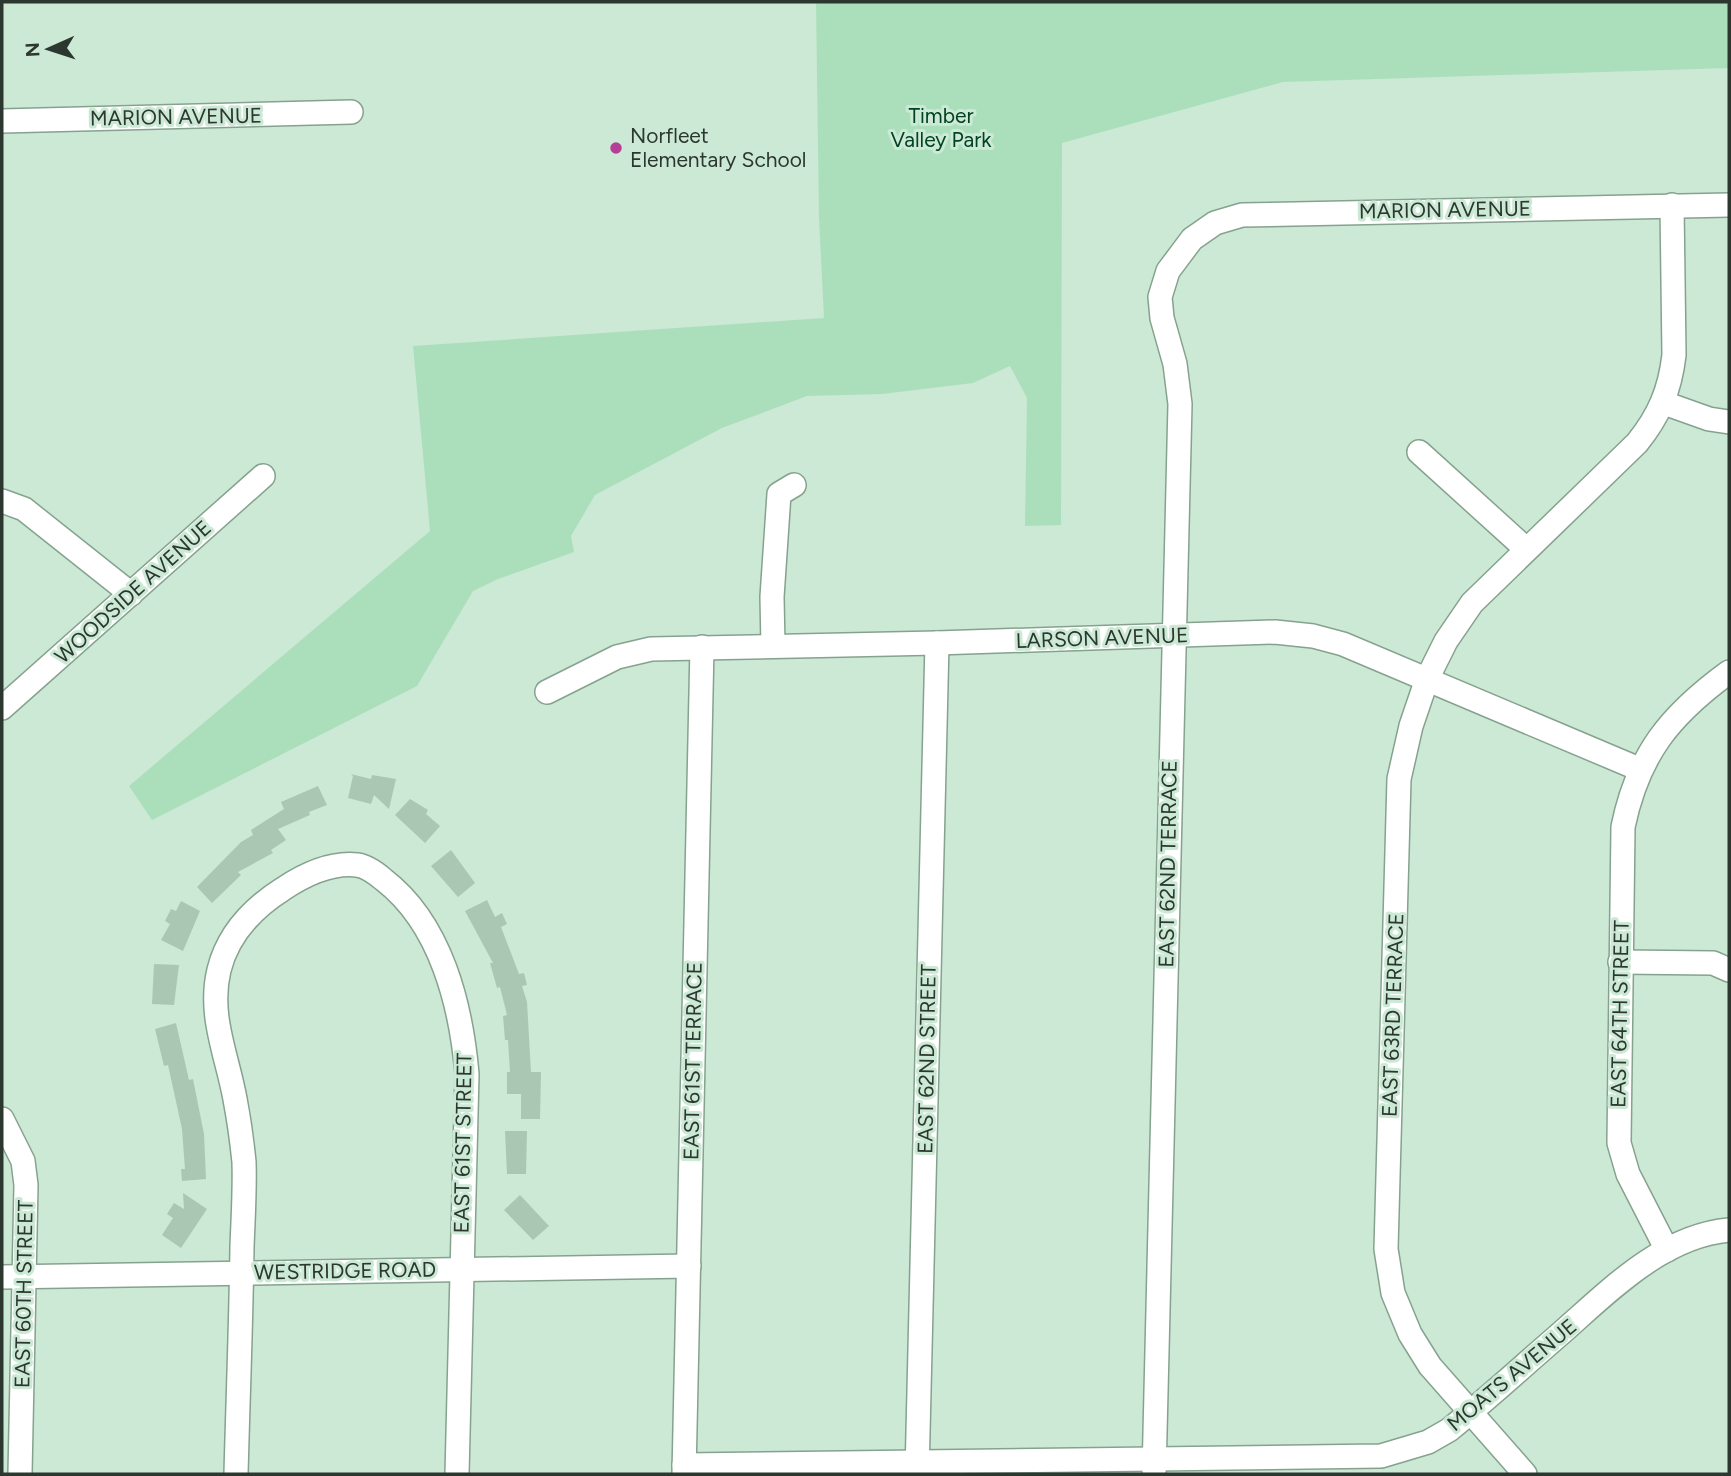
<svg xmlns="http://www.w3.org/2000/svg" width="1731" height="1476" viewBox="0 0 1731 1476" font-family="Figtree,sans-serif">
<style>
.green{fill:#abdfbc}
.building{fill:#aac7b3}
.lines{fill:none;stroke-linecap:round;stroke-linejoin:round}
.minor-casing{stroke:#86a28e;stroke-width:26}
.minor{stroke:#fff;stroke-width:23}
.poi-dot{fill:#b53f96;stroke:#cbe9d4;stroke-width:2.5}
.labels{text-anchor:middle;stroke-width:6;stroke-linejoin:round;paint-order:stroke}
.park-label{font-size:21px;fill:#004323;stroke:#cbe9d4}
.street-label{font-size:21px;fill:#2b372f;stroke:#cbe9d4}
.poi-label{font-size:21px;fill:#2b372f;stroke:#cbe9d4;text-anchor:start}
</style>
<rect width="100%" height="100%" fill="#cbe9d4"/>
<polygon class="green" points="816,2 1729,2 1729,68 1283,82 1062,143 1061,525 1025,526 1027,398 1010,366 973,383 882,394 807,396 722,428 595,495 571,536 574,552 498,579 473,591 417,686 152,820 129,786 430,531 413,346 824,318 819,218"/>
<g class="building">
<polygon points="351,774 371,779 372,775 396,779 389,809 374,795 371,804 348,798 353,776"/>
<polygon points="318,786 327,805 309,812 310,815 278,829 286,840 271,850 273,853 238,872 241,875 212,903 197,887 241,842 253,835 251,830 284,809 281,802"/>
<polygon points="410,799 428,810 426,814 440,826 425,843 395,815"/>
<polygon points="451,850 475,883 458,897 431,866"/>
<polygon points="487,900 495,917 502,913 507,924 501,927 519,974 524,973 527,985 522,986 527,1002 531,1072 541,1072 540,1119 521,1119 521,1094 507,1094 507,1072 510,1072 508,1040 505,1040 503,1016 507,1015 500,987 497,988 490,963 493,963 465,911"/>
<polygon points="181,901 200,911 183,951 161,940 170,924 165,921 171,909 176,911"/>
<polygon points="154,964 179,965 174,1005 152,1004"/>
<polygon points="176,1023 189,1080 193,1079 204,1134 206,1179 182,1181 181,1169 185,1169 182,1129 168,1065 164,1066 155,1029"/>
<polygon points="505,1131 527,1131 526,1174 507,1174"/>
<polygon points="183,1193 207,1209 181,1248 162,1235 173,1218 167,1214 174,1203 184,1209"/>
<polygon points="520,1195 549,1226 533,1240 504,1210"/>
</g>
<g class="lines">
<g class="minor-casing">
<g id="minor">
<polyline points="2,121 351,112"/>
<polyline points="1664,403 1709,419 1729,422"/>
<polyline points="1419,452 1526,549"/>
<polyline points="2,501 24,509 131,594"/>
<polyline points="773,646 772,597 779,494 794,485"/>
<polyline points="547,692 617,657 651,649 937,643 1275,632 1313,636 1343,644 1639,769"/>
<polyline points="2,708 263,476"/>
<polyline points="1620,962 1713,963 1729,970"/>
<polyline points="2,1119 23,1161 26,1185 20,1474"/>
<path d="M1667,1250L1628,1174L1619,1143L1623,827C1638,754 1670,715 1729,672"/>
<polyline points="2,1277 689,1266"/>
<path d="M684,1465L1381,1456L1428,1442L1449,1430C1487,1399 1522,1367 1559,1335C1607,1293 1661,1236 1729,1230"/>
<path d="M236,1474C238,1398 241,1323 242,1247C243,1219 245,1190 244,1162C242,1142 239,1120 235,1099C227,1055 208,1015 219,970C228,934 253,908 283,889C304,875 330,862 357,865C367,866 377,874 384,880C441,924 461,1005 467,1074L457,1474"/>
<polyline points="684,1474 702,647"/>
<polyline points="917,1474 937,643"/>
<polyline points="1154,1474 1180,404 1175,364 1162,318 1160,297 1168,271 1192,239 1215,223 1242,215 1729,205"/>
<path d="M1525,1474L1430,1366L1410,1334L1393,1293L1386,1249L1399,779L1411,726L1427,679L1446,641L1472,603L1637,443C1659,416 1670,390 1674,355L1672,205"/>
</g>
</g>
<use href="#minor" class="minor"/>
</g>
<circle class="poi-dot" cx="616" cy="148" r="7"/>
<g class="labels">
<g class="park-label">
<text x="941" y="123">Timber<tspan x="941" dy="24">Valley Park</tspan></text>
</g>
<g class="street-label">
<text transform="translate(176 117) rotate(-1)" y="7">MARION AVENUE</text>
<text transform="translate(1445 210) rotate(-1)" y="7">MARION AVENUE</text>
<text transform="translate(133 592) rotate(-42)" y="7">WOODSIDE AVENUE</text>
<text transform="translate(1102 638) rotate(-2)" y="7">LARSON AVENUE</text>
<text transform="translate(1168 864) rotate(-89)" y="7">EAST 62ND TERRACE</text>
<text transform="translate(1620 1014) rotate(-89)" y="7">EAST 64TH STREET</text>
<text transform="translate(1393 1015) rotate(-88)" y="7">EAST 63RD TERRACE</text>
<text transform="translate(927 1059) rotate(-89)" y="7">EAST 62ND STREET</text>
<text transform="translate(693 1061) rotate(-89)" y="7">EAST 61ST TERRACE</text>
<text transform="translate(463 1143) rotate(-89)" y="7">EAST 61ST STREET</text>
<text transform="translate(345 1271) rotate(-1)" y="7">WESTRIDGE ROAD</text>
<text transform="translate(24 1294) rotate(-89)" y="7">EAST 60TH STREET</text>
<text transform="translate(1512 1375) rotate(-40)" y="7">MOATS AVENUE</text>
</g>
<g class="poi-label">
<text x="630" y="143">Norfleet<tspan x="630" dy="24">Elementary School</tspan></text>
</g>
</g>
<rect width="1731" height="1476" fill="none" stroke="#2b372f" stroke-width="7"/>
<g transform="translate(49 49) rotate(267)" stroke="#cbe9d4" stroke-width="5" paint-order="stroke">
<path d="M0-5L12 26L0 18L-12 26Z" fill="#2b372f"/>
<text y="-10" font-size="19" font-weight="bold" text-anchor="middle" fill="#2b372f">N</text>
</g>
</svg>
